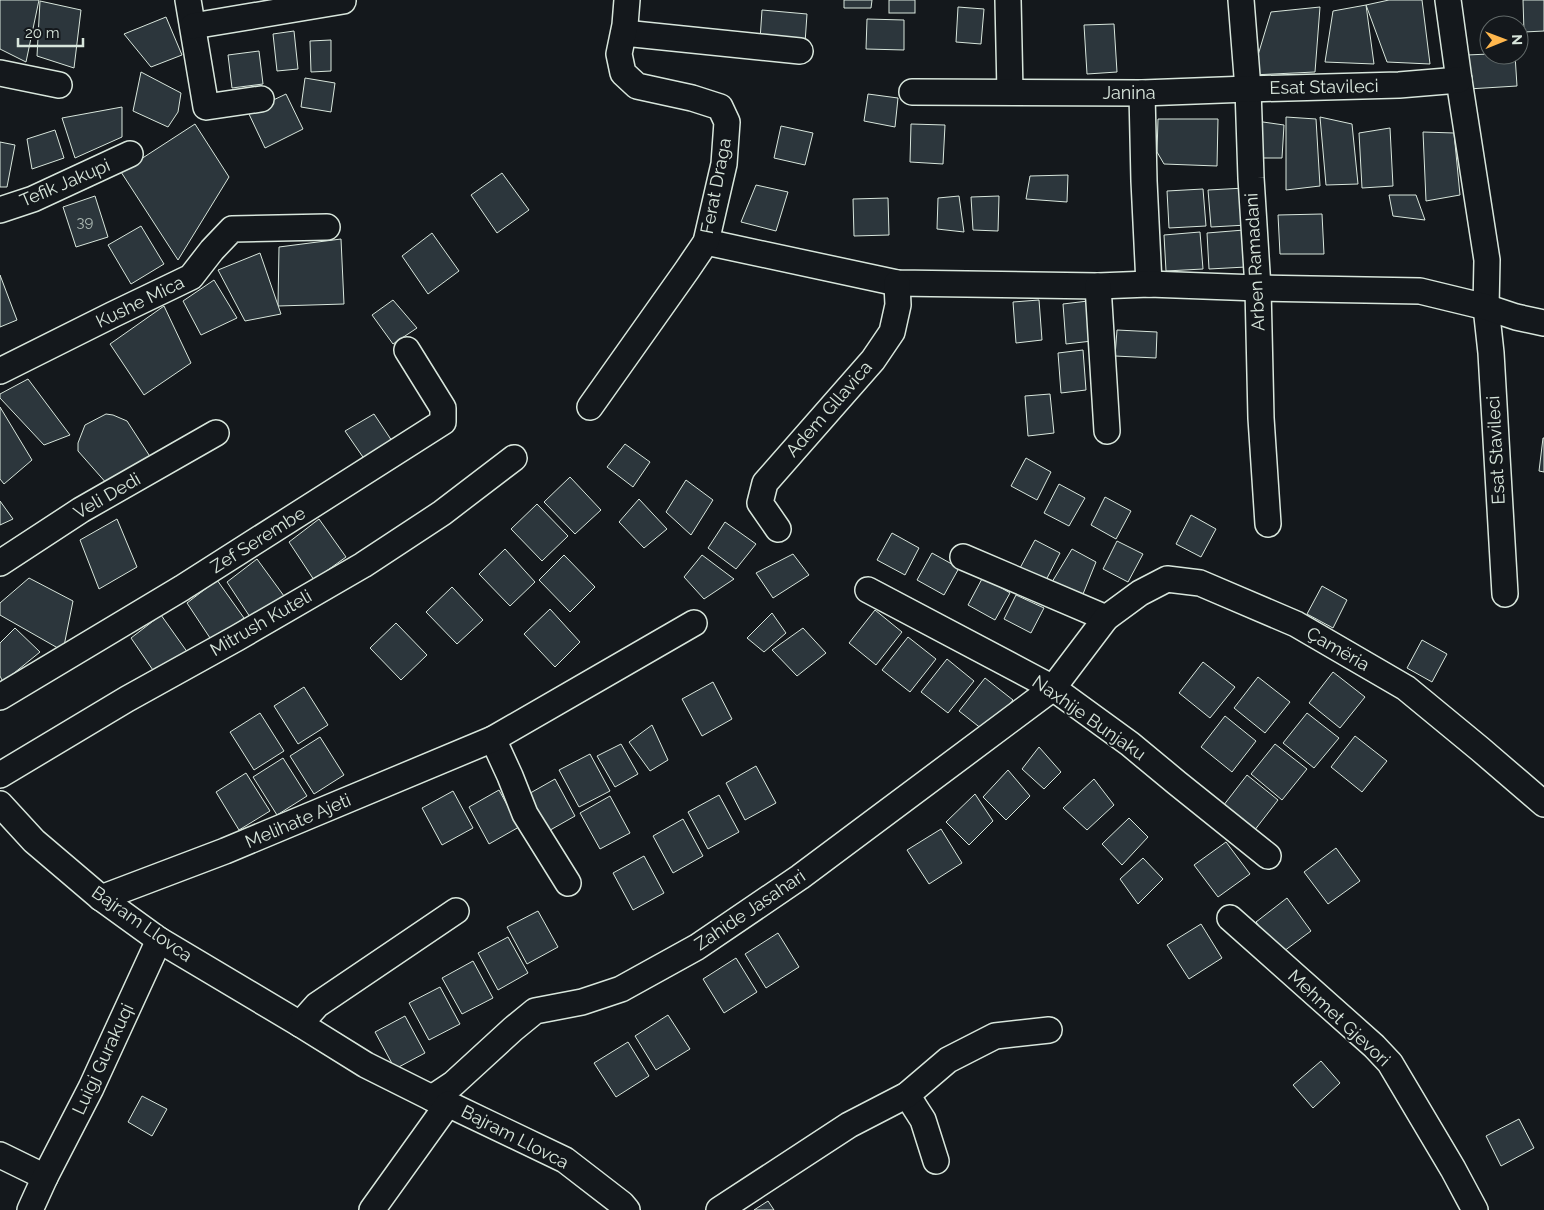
<svg xmlns="http://www.w3.org/2000/svg" width="1544" height="1210" viewBox="0 0 1544 1210" font-family="Raleway,sans-serif">
<style>
.building{fill:#2c363c;stroke:#d8e6dc}
.lines{fill:none;stroke-linecap:round;stroke-linejoin:round}
.minor-casing{stroke:#d8e6dc;stroke-width:28}
.minor{stroke:#14181c;stroke-width:25}
.labels{text-anchor:middle;stroke-width:4;stroke-linejoin:round;paint-order:stroke}
.number-label{font-size:15px;fill:#adbab4}
.street-label{font-size:18px;fill:#d8e6dc;stroke:#14181c}
</style>
<rect width="100%" height="100%" fill="#14181c"/>
<g class="building">
<polygon points="0,0 39,0 26,62 0,49"/>
<polygon points="844,0 872,0 871,8 844,8"/>
<rect x="889" y="0" width="26" height="13"/>
<polygon points="1389,0 1422,0 1430,64 1387,62 1366,5"/>
<polygon points="1523,0 1544,0 1544,31 1524,32"/>
<polygon points="40,1 81,10 74,68 37,56"/>
<polygon points="1366,5 1374,64 1325,62 1333,11"/>
<polygon points="958,7 984,9 981,44 956,42"/>
<polygon points="1320,7 1315,72 1252,75 1271,12"/>
<polygon points="762,10 807,14 805,43 760,40"/>
<polygon points="166,17 182,55 151,67 124,34"/>
<polygon points="867,19 904,20 904,50 866,49"/>
<polygon points="1114,24 1117,72 1087,74 1084,25"/>
<polygon points="294,31 298,69 277,71 273,34"/>
<polygon points="331,40 331,71 311,72 310,41"/>
<polygon points="259,51 263,84 232,88 228,55"/>
<polygon points="1489,54 1515,55 1517,86 1468,89 1467,55"/>
<polygon points="141,72 181,93 178,112 168,127 133,111"/>
<polygon points="305,78 335,83 331,112 301,107"/>
<polygon points="286,94 303,129 265,148 248,112"/>
<polygon points="868,94 898,98 895,127 864,121"/>
<polygon points="122,107 122,137 75,158 62,118"/>
<polygon points="1286,117 1316,119 1320,186 1286,190"/>
<polygon points="1320,117 1352,124 1358,184 1326,185"/>
<polygon points="1158,119 1218,119 1217,166 1164,164 1157,152"/>
<polygon points="1256,121 1284,125 1282,158 1260,158"/>
<polygon points="195,124 229,177 178,260 121,172"/>
<polygon points="911,124 945,125 943,164 910,162"/>
<polygon points="781,126 813,133 805,165 774,158"/>
<polygon points="1390,128 1393,186 1362,188 1359,133"/>
<polygon points="55,130 64,158 32,169 27,139"/>
<polygon points="1423,132 1454,133 1460,195 1426,201"/>
<polygon points="0,142 15,145 7,187 0,187"/>
<polygon points="502,173 529,210 497,233 471,195"/>
<polygon points="1068,175 1067,202 1026,199 1030,176"/>
<polygon points="756,185 788,192 776,231 741,222"/>
<polygon points="1245,188 1247,225 1211,227 1208,190"/>
<polygon points="1203,189 1206,226 1169,228 1167,191"/>
<polygon points="1389,195 1416,195 1425,220 1393,216"/>
<polygon points="95,196 108,237 76,247 63,207"/>
<polygon points="959,196 964,232 937,229 938,198"/>
<polygon points="999,196 998,231 973,230 971,197"/>
<polygon points="888,198 889,235 854,236 853,199"/>
<polygon points="1322,214 1324,254 1280,254 1278,215"/>
<polygon points="141,226 164,264 131,284 108,245"/>
<polygon points="1244,230 1246,267 1209,269 1207,233"/>
<polygon points="1200,232 1203,269 1166,271 1164,235"/>
<polygon points="432,233 459,271 428,294 402,256"/>
<polygon points="341,239 344,304 278,306 279,247"/>
<polygon points="260,253 281,314 245,321 218,270"/>
<polygon points="0,275 17,320 0,327"/>
<polygon points="214,280 237,318 201,335 183,301"/>
<polygon points="393,300 417,328 393,344 372,315"/>
<polygon points="1039,300 1042,340 1016,343 1013,302"/>
<polygon points="1088,301 1092,341 1066,344 1063,304"/>
<polygon points="164,306 191,363 144,395 110,344"/>
<polygon points="1117,330 1157,332 1156,358 1115,356"/>
<polygon points="1083,350 1086,390 1061,393 1058,353"/>
<polygon points="28,379 70,435 44,445 0,398 0,394"/>
<polygon points="1050,394 1054,433 1028,436 1025,396"/>
<polygon points="0,407 32,460 4,484 0,479"/>
<polygon points="106,414 113,415 127,421 151,458 108,485 78,451 78,443 85,425"/>
<polygon points="374,414 392,441 365,460 345,431"/>
<polygon points="1543,438 1544,438 1544,472 1539,471"/>
<polygon points="625,444 650,462 633,487 607,467"/>
<polygon points="1026,458 1051,472 1037,500 1011,486"/>
<polygon points="570,477 601,510 575,534 544,502"/>
<polygon points="686,480 713,500 691,535 666,512"/>
<polygon points="1059,484 1085,498 1069,526 1044,513"/>
<polygon points="1105,497 1131,511 1116,539 1091,525"/>
<polygon points="639,499 667,529 644,548 619,522"/>
<polygon points="0,501 13,519 0,525"/>
<polygon points="537,504 568,536 542,561 511,529"/>
<polygon points="1191,515 1216,529 1201,557 1176,544"/>
<polygon points="117,519 137,567 99,589 80,540"/>
<polygon points="319,519 346,557 314,580 289,542"/>
<polygon points="725,522 756,544 736,569 708,548"/>
<polygon points="892,533 919,548 905,575 877,560"/>
<polygon points="1035,540 1060,553 1045,582 1020,568"/>
<polygon points="1117,541 1143,554 1128,582 1103,569"/>
<polygon points="505,549 535,582 510,606 479,574"/>
<polygon points="1072,549 1096,562 1083,594 1052,582"/>
<polygon points="932,553 959,568 944,595 917,580"/>
<polygon points="793,554 809,575 773,598 756,573"/>
<polygon points="564,555 595,587 570,612 539,580"/>
<polygon points="702,555 734,579 704,599 684,577"/>
<polygon points="257,559 284,596 252,620 227,582"/>
<polygon points="983,577 1010,593 995,620 968,605"/>
<polygon points="29,578 73,601 63,651 0,615 0,603"/>
<polygon points="217,580 244,618 212,641 187,603"/>
<polygon points="1322,586 1347,600 1333,628 1307,614"/>
<polygon points="452,587 483,620 457,644 426,612"/>
<polygon points="1016,595 1044,608 1031,633 1004,619"/>
<polygon points="550,609 580,642 555,667 524,634"/>
<polygon points="875,610 902,632 876,665 849,643"/>
<polygon points="772,613 786,633 764,652 747,638"/>
<polygon points="161,615 188,653 157,676 131,638"/>
<polygon points="396,623 427,655 401,680 370,648"/>
<polygon points="15,628 40,652 3,682 0,676 0,643"/>
<polygon points="803,628 826,653 797,676 772,650"/>
<polygon points="908,637 936,659 910,692 882,670"/>
<polygon points="1422,640 1447,654 1432,682 1407,668"/>
<polygon points="947,659 974,681 948,713 921,692"/>
<polygon points="1203,662 1235,687 1210,718 1179,693"/>
<polygon points="1333,672 1365,697 1340,728 1309,703"/>
<polygon points="1258,677 1290,702 1265,733 1234,708"/>
<polygon points="985,678 1013,700 987,733 959,711"/>
<polygon points="713,682 732,719 702,736 682,699"/>
<polygon points="304,687 328,725 298,744 274,706"/>
<polygon points="260,713 284,751 254,770 230,732"/>
<polygon points="1307,713 1339,738 1314,768 1283,743"/>
<polygon points="1225,716 1256,741 1232,772 1201,747"/>
<polygon points="652,725 668,760 650,771 629,742"/>
<polygon points="1355,736 1387,761 1362,792 1331,767"/>
<polygon points="320,737 344,775 314,794 290,756"/>
<polygon points="621,744 638,774 615,787 597,756"/>
<polygon points="1275,744 1307,769 1282,800 1251,774"/>
<polygon points="1039,747 1061,772 1044,789 1022,769"/>
<polygon points="590,754 610,791 579,807 559,770"/>
<polygon points="283,758 307,796 277,815 253,777"/>
<polygon points="756,766 776,803 745,820 726,783"/>
<polygon points="1008,770 1030,796 1006,820 983,797"/>
<polygon points="246,773 270,811 239,830 216,792"/>
<polygon points="1247,775 1278,800 1254,831 1223,806"/>
<polygon points="555,779 575,816 545,833 525,796"/>
<polygon points="1094,779 1114,805 1087,830 1063,808"/>
<polygon points="499,790 519,827 489,844 469,807"/>
<polygon points="453,791 473,828 442,845 422,808"/>
<polygon points="975,794 993,821 969,845 946,822"/>
<polygon points="719,795 739,832 708,849 688,812"/>
<polygon points="610,796 630,833 600,849 580,813"/>
<polygon points="1129,818 1148,837 1122,865 1102,844"/>
<polygon points="683,819 703,856 673,873 653,836"/>
<polygon points="941,829 962,863 929,884 907,850"/>
<polygon points="1226,842 1250,874 1218,897 1194,865"/>
<polygon points="1336,848 1360,881 1328,904 1304,872"/>
<polygon points="644,856 664,893 633,910 613,873"/>
<polygon points="1143,858 1163,879 1138,904 1120,879"/>
<polygon points="1287,898 1311,931 1280,954 1256,922"/>
<polygon points="538,911 558,947 527,964 507,927"/>
<polygon points="1201,924 1222,958 1189,979 1167,945"/>
<polygon points="778,933 799,967 766,988 745,954"/>
<polygon points="508,937 528,973 498,990 478,953"/>
<polygon points="736,958 757,992 724,1013 703,979"/>
<polygon points="473,961 493,998 462,1014 442,978"/>
<polygon points="440,987 460,1024 429,1040 409,1003"/>
<polygon points="668,1015 690,1049 656,1070 635,1036"/>
<polygon points="405,1016 425,1053 395,1069 375,1032"/>
<polygon points="628,1042 649,1076 616,1097 594,1063"/>
<polygon points="1321,1061 1340,1083 1313,1108 1293,1085"/>
<polygon points="142,1096 167,1109 152,1136 128,1122"/>
<polygon points="1519,1119 1534,1148 1501,1166 1486,1136"/>
<polygon points="768,1201 774,1210 754,1210"/>
</g>
<g class="lines">
<g class="minor-casing">
<g id="minor">
<polyline points="188,0 206,107 261,99"/>
<polyline points="1008,0 1010,92"/>
<polyline points="1241,0 1248,89 1251,178 1258,288 1261,418 1268,524"/>
<polyline points="1448,0 1459,80 1487,260 1486,307 1491,353 1505,594"/>
<polyline points="193,26 343,1"/>
<polyline points="624,33 800,51"/>
<polyline points="0,73 59,85"/>
<polyline points="912,92 1142,93 1248,89 1399,85 1459,80"/>
<polyline points="1142,93 1144,181 1149,284"/>
<polyline points="0,210 33,199 130,154"/>
<polyline points="706,242 897,283 1098,286 1149,284 1258,288 1420,291 1486,307 1516,317 1544,323"/>
<polyline points="1098,286 1107,431"/>
<polyline points="0,371 112,315 191,277 212,250 232,229 327,227"/>
<polyline points="590,407 687,270 706,242 724,164 727,122 720,107 692,98 637,86 623,73 619,54 625,25 627,0"/>
<polyline points="778,529 760,503 765,483 873,360 892,332 898,305 897,283"/>
<polyline points="963,557 1106,618"/>
<polyline points="0,563 81,510 216,433"/>
<polyline points="868,590 1053,688 1130,744 1177,783 1268,856"/>
<polyline points="0,697 182,588 443,422 443,408 407,350"/>
<polyline points="493,739 510,776 525,814 568,883"/>
<polyline points="0,775 127,699 237,638 363,565 442,513 514,458"/>
<polyline points="0,804 34,841 101,898 159,940 300,1024 366,1065 432,1098 448,1104 565,1160 622,1204 627,1210"/>
<polyline points="101,898 225,851 493,739 694,623"/>
<polyline points="1230,918 1374,1046 1390,1063 1453,1169 1475,1210"/>
<polyline points="300,1024 317,1005 456,911"/>
<polyline points="907,1095 923,1120 936,1161"/>
<polyline points="432,1098 453,1084 513,1029 535,1011 582,1002 621,989 697,947 800,877 1053,688 1106,618 1140,593 1167,579 1200,583 1296,624 1406,688 1480,749 1544,804"/>
<polyline points="0,1155 45,1177"/>
<polyline points="30,1210 45,1177 91,1088 159,940"/>
<polyline points="372,1210 448,1104"/>
<polyline points="719,1210 849,1125 907,1095 948,1060 995,1036 1049,1030"/>
</g>
</g>
<use href="#minor" class="minor"/>
</g>
<g class="labels">
<g class="number-label">
<text x="85" y="227">39</text>
</g>
<g class="street-label">
<text transform="translate(1324 87) rotate(-1)" y="6">Esat Stavileci</text>
<text x="1129" y="99">Janina</text>
<text transform="translate(65 183) rotate(-23)" y="6">Tefik Jakupi</text>
<text transform="translate(716 186) rotate(-79)" y="6">Ferat Draga</text>
<text transform="translate(1255 262) rotate(-93)" y="6">Arben Ramadani</text>
<text transform="translate(140 302) rotate(-26)" y="6">Kushe Mica</text>
<text transform="translate(829 409) rotate(-49)" y="6">Adem Gllavica</text>
<text transform="translate(1496 450) rotate(-93)" y="6">Esat Stavileci</text>
<text transform="translate(107 496) rotate(-30)" y="6">Veli Dedi</text>
<text transform="translate(258 540) rotate(-32)" y="6">Zef Serembe</text>
<text transform="translate(261 623) rotate(-30)" y="6">Mitrush Kuteli</text>
<text transform="translate(1338 649) rotate(30)" y="6">Çamëria</text>
<text transform="translate(1089 718) rotate(35)" y="6">Naxhije Bunjaku</text>
<text transform="translate(298 821) rotate(-23)" y="6">Melihate Ajeti</text>
<text transform="translate(750 910) rotate(-34)" y="6">Zahide Jasahari</text>
<text transform="translate(142 924) rotate(35)" y="6">Bajram Llovca</text>
<text transform="translate(1339 1018) rotate(43)" y="6">Mehmet Gjevori</text>
<text transform="translate(103 1059) rotate(-65)" y="6">Luigj Gurakuqi</text>
<text transform="translate(515 1137) rotate(27)" y="6">Bajram Llovca</text>
</g>
</g>
<g transform="translate(1504 40) rotate(89)"><circle r="24" fill="#14181c" stroke="#626a69"/>
<path d="M0-4L9 19L0 12L-9 19Z" fill="#ffb74d"/>
<text y="-8" font-size="14" font-weight="bold" text-anchor="middle" fill="#d8e6dc">N</text>
</g>
<path d="M18 38v8h65v-8" fill="none" stroke="#d8e6dc" stroke-width="2.5"/>
<text x="25" y="38" font-size="15" fill="#d8e6dc" stroke="#14181c" stroke-width="4" paint-order="stroke">20 m</text>
</svg>
